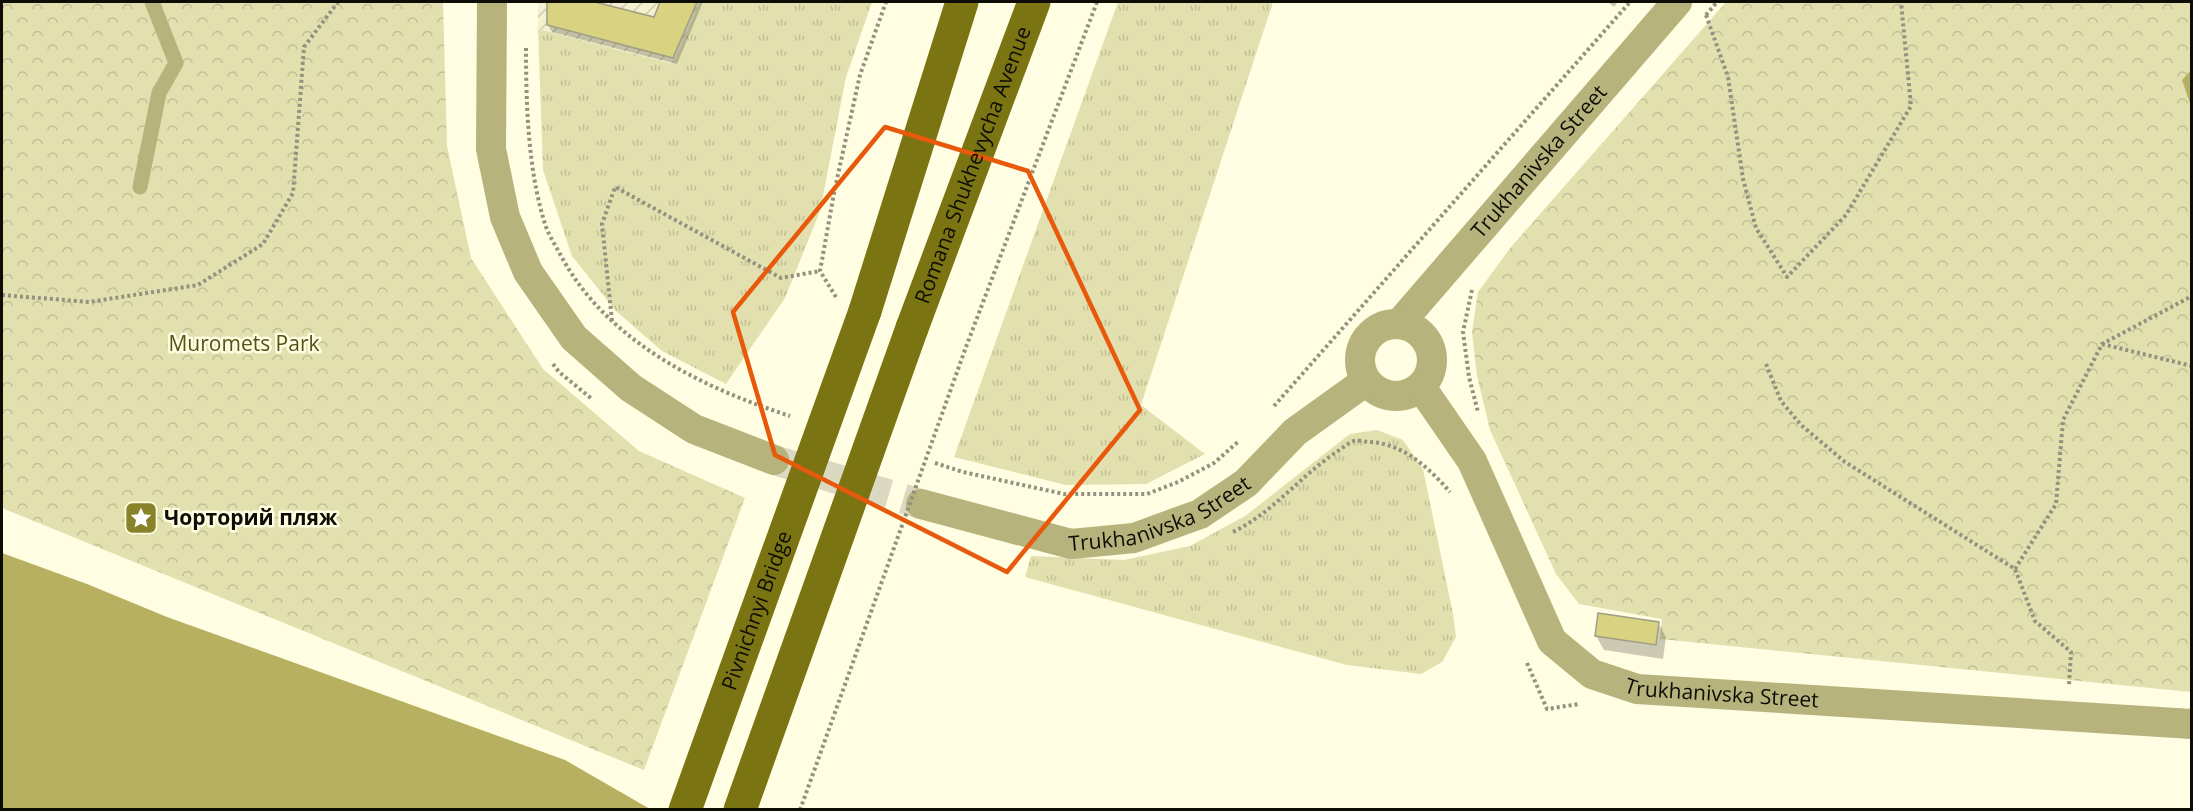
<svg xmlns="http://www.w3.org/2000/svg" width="2193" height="811" viewBox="0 0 2193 811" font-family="'Open Sans',sans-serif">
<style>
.industrial{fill:url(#industrial-furrows)}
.grass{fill:url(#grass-tufts)}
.park{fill:url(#park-crowns)}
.water{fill:#b6b060}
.shadow{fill:#0003}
.building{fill:#d8d281;stroke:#a09e85;stroke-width:1.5}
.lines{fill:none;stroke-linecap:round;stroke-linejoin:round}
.street-tunnel{stroke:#dbd9c1;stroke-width:30;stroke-dasharray:30 15;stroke-linecap:butt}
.path{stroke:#93917f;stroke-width:4;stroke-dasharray:3 3;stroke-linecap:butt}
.lane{stroke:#b6b37c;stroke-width:15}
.street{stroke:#b6b37c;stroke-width:30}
.primary{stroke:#7b7412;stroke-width:33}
.path-bridge{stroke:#93917f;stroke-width:4;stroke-dasharray:3 3;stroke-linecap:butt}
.primary-bridge{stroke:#7b7412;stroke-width:33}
.marked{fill:none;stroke:#e8590c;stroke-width:4.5;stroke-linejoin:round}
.labels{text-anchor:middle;stroke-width:5;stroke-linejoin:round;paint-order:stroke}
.street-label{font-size:21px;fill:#0e0d05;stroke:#fffde2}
.park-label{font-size:21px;fill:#575215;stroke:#fffde2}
.poi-label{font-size:21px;font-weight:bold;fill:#0e0d05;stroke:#fffde2;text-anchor:start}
</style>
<defs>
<pattern id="industrial-furrows" width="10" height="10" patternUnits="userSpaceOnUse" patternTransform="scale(1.5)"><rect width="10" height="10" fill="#f3f1cf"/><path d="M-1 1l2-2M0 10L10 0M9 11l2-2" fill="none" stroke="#cfcdb0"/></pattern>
<pattern id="grass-tufts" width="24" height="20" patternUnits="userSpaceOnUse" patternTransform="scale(1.5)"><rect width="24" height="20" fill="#e3e0af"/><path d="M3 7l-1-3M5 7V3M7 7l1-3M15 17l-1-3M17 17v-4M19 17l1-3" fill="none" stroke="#c2bf95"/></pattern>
<pattern id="park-crowns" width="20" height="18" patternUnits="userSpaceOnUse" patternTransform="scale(1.5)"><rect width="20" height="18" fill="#e3e0af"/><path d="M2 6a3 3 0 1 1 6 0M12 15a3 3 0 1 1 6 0" fill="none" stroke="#c2bf95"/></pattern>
</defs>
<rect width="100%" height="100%" fill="#fffde2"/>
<polygon class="industrial" points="538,2 700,2 673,64 538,29"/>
<g class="grass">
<polygon points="700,2 872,2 846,77 820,211 785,298 726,384 662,351 616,311 572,256 543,170 538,29 673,64"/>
<polygon points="1118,2 1273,2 1141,405 1205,454 1146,484 1066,485 954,457"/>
<polygon points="1377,430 1403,440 1423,469 1453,614 1456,637 1442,662 1421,674 1347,665 1025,577 1031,556 1124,560 1190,546 1245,516 1350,434"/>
</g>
<g class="park">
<polygon points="2,2 443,2 447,146 471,258 543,369 639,451 745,498 644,770 2,508"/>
<polygon points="1726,2 2191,2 2191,692 1660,639 1662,619 1579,604 1556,574 1490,430 1477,376 1472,332 1478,292 1511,247"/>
</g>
<g class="water">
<polygon points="2191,70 2191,106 2182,80"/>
<polygon points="2,553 87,584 167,617 565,760 650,809 2,809"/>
</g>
<g class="shadow">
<polygon points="548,2 589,2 655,19 662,2 703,2 677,64 552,32 548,25"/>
<polygon points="1608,2 1618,2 1614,7"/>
<polygon points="1658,623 1666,637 1663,659 1604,650 1596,636"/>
</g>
<g class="building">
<polygon points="547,2 595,2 654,17 660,2 697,2 673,58 547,25"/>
<polygon points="1598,613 1659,622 1656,645 1595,636"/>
</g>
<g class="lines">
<polyline class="street-tunnel" points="774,460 921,504"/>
<g class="path">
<polyline points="1706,15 1717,2"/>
<polyline points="1706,15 1728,77 1743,179 1756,228 1787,277 1846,215 1911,106 1901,2"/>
<path d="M526,48C526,105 528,170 545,224C548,234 554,243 559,252C604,340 700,387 790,416"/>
<polyline points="1472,290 1463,332 1469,377 1478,412"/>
<polyline points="2,295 89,302 198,285 263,244 293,193 304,47 338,2"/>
<polyline points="836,297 820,271 835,188 860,75 886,2"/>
<polyline points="612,321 602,224 615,187 781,278 820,271"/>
<polyline points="2102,344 2192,366"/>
<polyline points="966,347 1097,2"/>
<polyline points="553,364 559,372 592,399"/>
<polyline points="1766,364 1781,401 1801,425 1845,462 2015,569 2035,621 2071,652 2069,685"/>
<polyline points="1274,406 1630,2"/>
<polyline points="935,463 963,472 1064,494 1147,494 1178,482 1214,463 1239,441"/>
<path d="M1233,532C1274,512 1301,475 1338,451C1343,448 1348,443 1354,441C1357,440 1363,441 1367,442C1402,442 1429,468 1450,492"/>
<polyline points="2015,569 2056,504 2063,420 2102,344 2192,296"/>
<polyline points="1527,663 1547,709 1579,704"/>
</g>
<polyline class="lane" points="140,187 159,93 176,63 152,2"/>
<g class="street">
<polyline points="492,2 491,149 505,217 528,272 574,338 631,388 694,429 774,460"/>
<path id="s1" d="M1400,323L1677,2"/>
<circle cx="1396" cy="360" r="36"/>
<path id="s2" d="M1421,387L1472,461L1552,641L1592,674L1637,689L2192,724"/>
<path id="s3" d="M921,504L1071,544L1134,538L1200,514L1246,483L1295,432L1366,381"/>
</g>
<g class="primary">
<polyline points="865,311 962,2"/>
<path id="s4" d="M912,328L1034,2"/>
</g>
<polyline class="path-bridge" points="800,810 966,347"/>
<g class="primary-bridge">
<path id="s5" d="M685,810L865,311"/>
<polyline points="740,810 912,328"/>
</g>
</g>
<path class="marked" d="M885,127L1028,171L1140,410L1007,572L775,455L733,312Z"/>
<defs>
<g id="sight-square" transform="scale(1.725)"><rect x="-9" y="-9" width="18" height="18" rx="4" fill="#888229" stroke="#fffde2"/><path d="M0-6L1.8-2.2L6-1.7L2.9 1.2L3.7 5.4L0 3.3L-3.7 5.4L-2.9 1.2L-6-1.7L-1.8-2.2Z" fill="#fff"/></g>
</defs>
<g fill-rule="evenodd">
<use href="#sight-square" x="141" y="518"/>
</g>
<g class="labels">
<g class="street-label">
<text dy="7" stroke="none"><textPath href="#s1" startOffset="213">Trukhanivska Street</textPath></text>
<text dy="7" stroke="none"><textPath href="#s4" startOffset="174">Romana Shukhevycha Avenue</textPath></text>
<text dy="7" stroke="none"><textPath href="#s3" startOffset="250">Trukhanivska Street</textPath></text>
<text dy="7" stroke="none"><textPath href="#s5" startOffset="212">Pivnichnyi Bridge</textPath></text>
<text dy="7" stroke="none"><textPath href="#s2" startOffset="471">Trukhanivska Street</textPath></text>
</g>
<g class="park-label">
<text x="244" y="351">Muromets Park</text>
</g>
<g class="poi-label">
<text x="164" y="525">Чорторий пляж</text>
</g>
</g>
<rect width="2193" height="811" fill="none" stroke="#0e0d05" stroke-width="6"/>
</svg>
